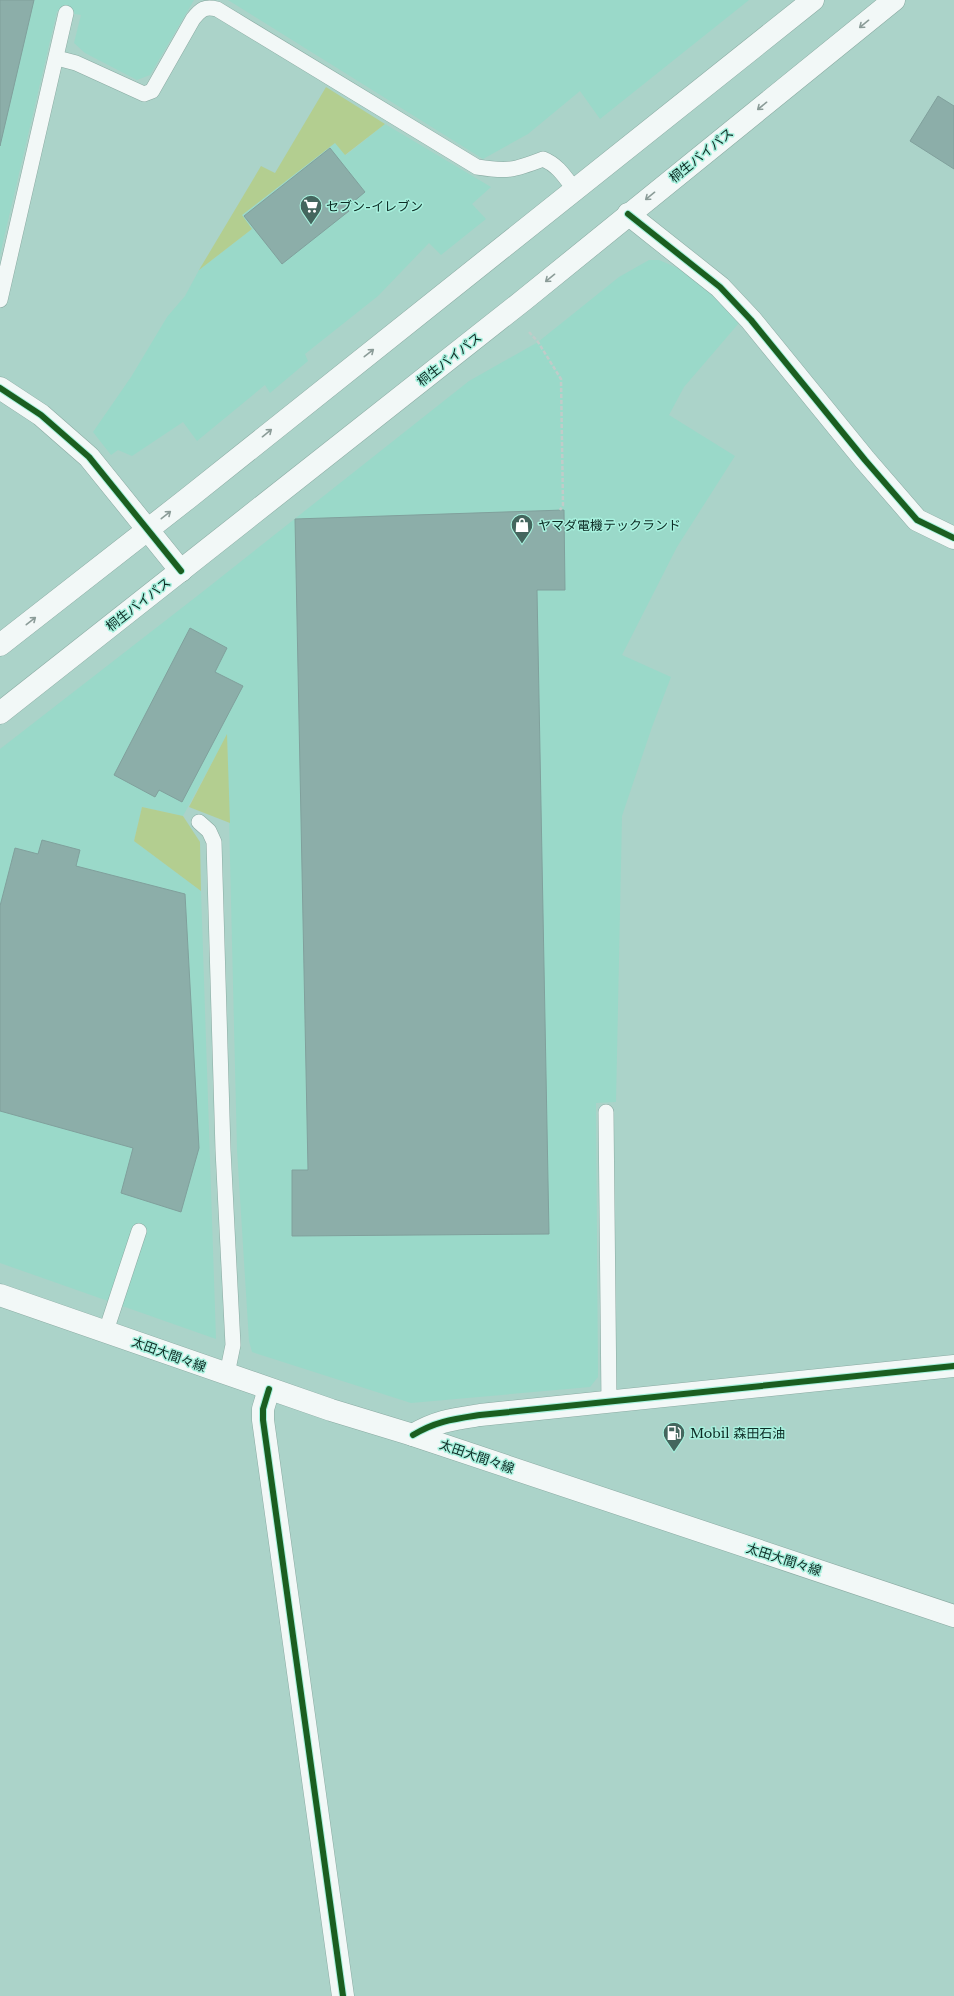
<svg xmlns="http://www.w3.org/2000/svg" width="954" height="1996" viewBox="0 0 954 1996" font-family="'Libre Baskerville','Noto Sans JP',serif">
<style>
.built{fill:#9ad9c9}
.green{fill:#b3ce90}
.building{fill:#8caea9;stroke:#80a09c}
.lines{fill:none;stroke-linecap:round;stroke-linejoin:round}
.service-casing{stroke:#8aaaa2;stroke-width:16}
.minor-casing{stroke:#8aaaa2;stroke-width:23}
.tertiary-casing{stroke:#8aaaa2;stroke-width:23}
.primary-casing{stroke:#8aaaa2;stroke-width:23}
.trunk-casing{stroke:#8aaaa2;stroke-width:23}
.path{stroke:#c0ccc9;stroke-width:2.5;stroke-dasharray:4 2;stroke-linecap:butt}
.service{stroke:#f2f8f7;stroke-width:15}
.minor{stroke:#f2f8f7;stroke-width:22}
.tertiary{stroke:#f2f8f7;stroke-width:22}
.primary{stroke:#f2f8f7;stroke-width:22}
.trunk{stroke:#f2f8f7;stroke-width:22}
.cycleway-casing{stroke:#a8f1de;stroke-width:8}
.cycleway{stroke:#1b5e20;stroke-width:6}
.oneway{stroke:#8b9c98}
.labels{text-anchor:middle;stroke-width:3;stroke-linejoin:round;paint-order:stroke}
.street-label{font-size:13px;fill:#0d2b24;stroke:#a8f1de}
.poi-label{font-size:13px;fill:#0d2b24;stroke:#a8f1de;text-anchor:start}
</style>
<rect width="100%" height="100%" fill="#abd3c9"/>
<g class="built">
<polygon points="0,0 194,0 150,75 137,80 85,53 74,43 81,15 57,11 0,255"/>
<polygon points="228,0 749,0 600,119 580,91 528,134 483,159"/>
<polygon points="385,124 491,187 472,204 486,219 441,255 429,243 378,296 305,354 308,361 270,393 265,385 197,441 183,422 132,456 118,450 111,455 93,432 131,377 167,317 185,296 199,270 252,229 241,216 335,143 346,155"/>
<polygon points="649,260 659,260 680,269 713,295 739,323 684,387 669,415 735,456 677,547 622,655 671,677 652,727 622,816 616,1102 596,1103 598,1377 590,1387 411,1403 252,1352 249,1341 237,1150 227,735 183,816 142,807 134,841 201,891 216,1339 0,1263 0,749 201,593 469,381 538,342 619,277"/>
</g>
<g class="green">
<polygon points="326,87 385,124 345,155 335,143 242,215 252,229 199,270 261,166 275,173"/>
<polygon points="227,734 230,823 189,807"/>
<polygon points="142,807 183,816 200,842 201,891 134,841"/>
</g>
<g class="building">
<polygon points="0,0 34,0 0,146"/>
<polygon points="938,96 954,106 954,169 910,141"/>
<polygon points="330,148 365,192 346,208 349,211 282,264 244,216"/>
<polygon points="564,510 565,590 537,590 549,1234 292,1236 292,1170 308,1170 295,519"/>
<polygon points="190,628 227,648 215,672 243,686 182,802 159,790 155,797 114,775"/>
<polygon points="42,840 80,850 76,866 185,894 199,1148 181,1212 121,1193 133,1148 0,1111 0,906 15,848 38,854"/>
</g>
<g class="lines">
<g class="service-casing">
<g id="service">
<path d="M57,58L76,63L144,94L152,91L193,19C201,9 205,6 217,9L477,167C509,172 514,170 543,159C558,165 565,177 574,189"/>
<polyline points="0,300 66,13"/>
<polyline points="199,822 209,831 214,842 223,1150 233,1345 227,1374"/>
<polyline points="606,1112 609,1402"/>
<polyline points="106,1331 139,1231"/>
</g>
</g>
<g class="minor-casing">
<g id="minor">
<polyline points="628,214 720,287 751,320 865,460 917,520 954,538"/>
<polyline points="269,1389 263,1409 263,1420 343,1996"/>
</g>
</g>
<g class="tertiary-casing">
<g id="tertiary">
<polyline points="0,388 41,415 89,457 181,571"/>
<path d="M413,1435C436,1421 454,1419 480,1415L954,1366"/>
</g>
</g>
<g class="primary-casing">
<polyline id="primary" points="0,1295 331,1410 413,1435 954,1616"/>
</g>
<g class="trunk-casing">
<g id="trunk">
<polyline points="0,645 187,499 813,0"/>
<polyline points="0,713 525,299 894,0"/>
</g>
</g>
<polyline class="path" points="529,332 538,342 561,379 563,505 560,510"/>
<use href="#service" class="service"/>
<use href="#minor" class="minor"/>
<use href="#tertiary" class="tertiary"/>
<use href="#primary" class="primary"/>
<use href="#trunk" class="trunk"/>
<g class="cycleway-casing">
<g id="cycleway">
<polyline points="628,214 720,287 751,320 865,460 917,520 954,538"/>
<polyline points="0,388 41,415 89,457 181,571"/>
<polyline points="269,1389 263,1409 263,1420 343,1996"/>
<path d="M413,1435C436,1421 454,1419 480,1415L954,1366"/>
</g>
</g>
<use href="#cycleway" class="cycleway"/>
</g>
<defs><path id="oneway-shaft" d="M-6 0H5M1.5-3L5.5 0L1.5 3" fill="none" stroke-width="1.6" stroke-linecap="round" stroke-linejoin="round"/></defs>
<g class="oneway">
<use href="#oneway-shaft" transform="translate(864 24) rotate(141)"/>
<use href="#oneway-shaft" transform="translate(762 106) rotate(141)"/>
<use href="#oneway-shaft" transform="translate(650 196) rotate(141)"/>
<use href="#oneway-shaft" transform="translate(550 278) rotate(141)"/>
<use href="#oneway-shaft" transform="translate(369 353) rotate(-38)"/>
<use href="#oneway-shaft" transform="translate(267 433) rotate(-39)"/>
<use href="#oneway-shaft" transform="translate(166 515) rotate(-38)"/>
<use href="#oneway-shaft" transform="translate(31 621) rotate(-38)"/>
</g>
<defs>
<g id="supermarket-pin" transform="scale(1.15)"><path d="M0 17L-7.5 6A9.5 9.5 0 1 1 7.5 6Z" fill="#44665e" stroke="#a8f1de"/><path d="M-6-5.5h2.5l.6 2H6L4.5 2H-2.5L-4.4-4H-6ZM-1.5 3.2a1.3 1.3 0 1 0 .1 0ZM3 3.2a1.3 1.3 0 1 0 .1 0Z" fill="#fff"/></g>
<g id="shop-pin" transform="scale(1.15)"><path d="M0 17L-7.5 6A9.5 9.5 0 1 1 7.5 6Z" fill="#44665e" stroke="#a8f1de"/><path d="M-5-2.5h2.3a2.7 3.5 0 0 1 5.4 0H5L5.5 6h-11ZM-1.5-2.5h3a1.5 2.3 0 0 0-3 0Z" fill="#fff"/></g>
<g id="fuel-pin" transform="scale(1.15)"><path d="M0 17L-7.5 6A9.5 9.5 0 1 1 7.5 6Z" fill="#44665e" stroke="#a8f1de"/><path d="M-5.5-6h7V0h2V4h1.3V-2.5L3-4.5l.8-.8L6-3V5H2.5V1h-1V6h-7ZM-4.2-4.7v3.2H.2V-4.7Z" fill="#fff"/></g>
</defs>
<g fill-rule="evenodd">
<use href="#supermarket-pin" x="311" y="206"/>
<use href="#shop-pin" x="522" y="525"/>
<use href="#fuel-pin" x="674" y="1433"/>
</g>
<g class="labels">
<g class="street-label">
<text transform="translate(701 155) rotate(-39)" y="5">桐生バイパス</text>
<text transform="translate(449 359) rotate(-38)" y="5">桐生バイパス</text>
<text transform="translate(138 604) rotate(-38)" y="5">桐生バイパス</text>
<text transform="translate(169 1354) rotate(20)" y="5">太田大間々線</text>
<text transform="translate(477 1456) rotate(19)" y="5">太田大間々線</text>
<text transform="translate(784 1559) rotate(18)" y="5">太田大間々線</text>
</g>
<g class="poi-label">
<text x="326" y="211">セブン-イレブン</text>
<text x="538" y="530">ヤマダ電機テックランド</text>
<text x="690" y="1438">Mobil 森田石油</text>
</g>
</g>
</svg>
